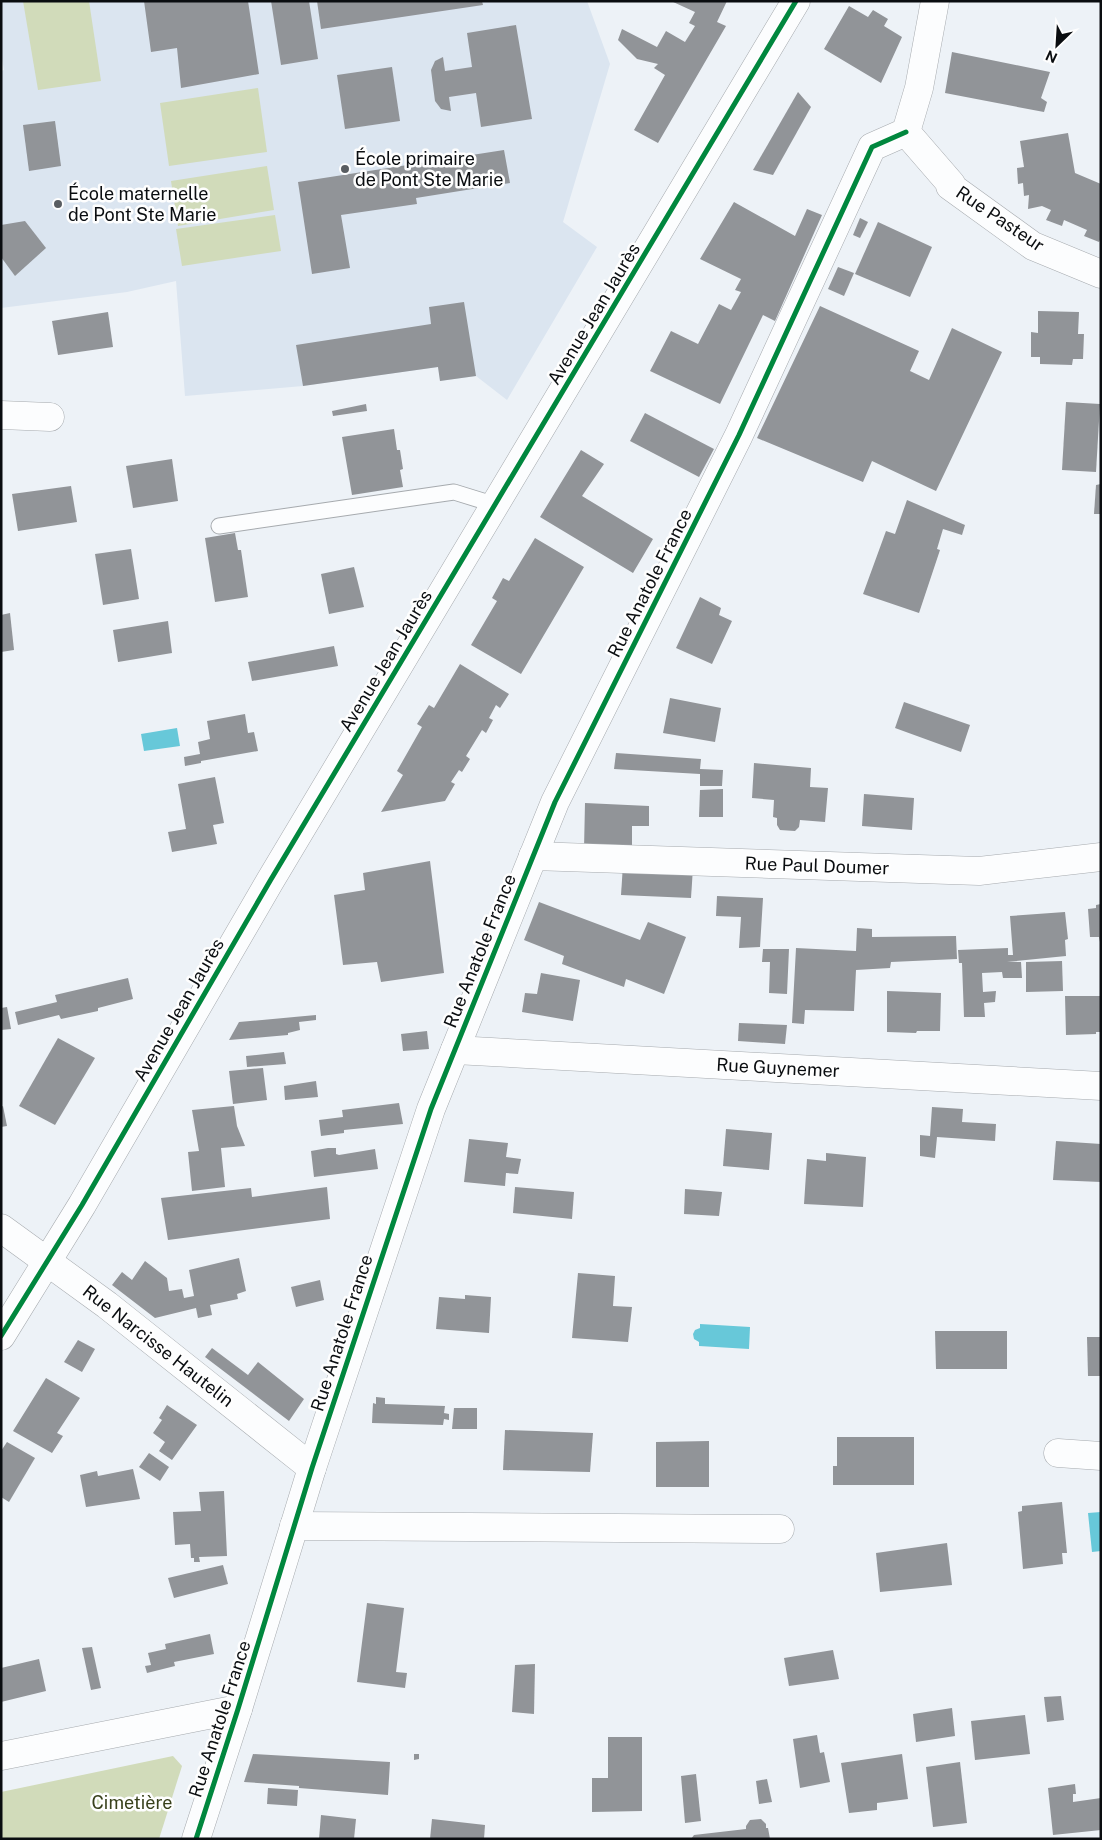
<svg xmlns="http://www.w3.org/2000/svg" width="1102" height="1840" viewBox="0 0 1102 1840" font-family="'Public Sans',sans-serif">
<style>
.built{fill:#dbe5f0}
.green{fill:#d1dbba}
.water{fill:#67c8d9}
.building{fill:#919498}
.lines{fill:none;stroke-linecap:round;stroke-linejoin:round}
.service-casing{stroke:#a6aaae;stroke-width:17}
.minor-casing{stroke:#a6aaae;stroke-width:29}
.secondary-casing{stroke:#a6aaae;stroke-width:29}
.service{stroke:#fcfdfe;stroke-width:15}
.minor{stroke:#fcfdfe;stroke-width:28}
.secondary{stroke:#fcfdfe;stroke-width:28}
.cycleway-casing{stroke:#fefefe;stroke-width:8}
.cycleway{stroke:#00873e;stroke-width:5}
.poi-dot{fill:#595d61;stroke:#fefefe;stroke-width:2}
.labels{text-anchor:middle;stroke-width:5;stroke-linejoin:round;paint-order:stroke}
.poi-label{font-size:18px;fill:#0a0d10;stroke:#fefefe;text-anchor:start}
.street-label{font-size:18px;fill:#0a0d10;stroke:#fefefe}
.park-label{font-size:18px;fill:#38401b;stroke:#fefefe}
</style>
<rect width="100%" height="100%" fill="#edf2f7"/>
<polygon class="built" points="1,1 587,1 610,64 563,222 597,247 507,400 476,376 440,381 438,367 303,386 185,396 176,281 127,292 1,308 1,71 4,70 1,53"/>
<g class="green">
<polygon points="23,1 89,1 101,81 38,90"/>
<polygon points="258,88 267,152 169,166 160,103"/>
<polygon points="267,166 274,210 178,226 171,181"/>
<polygon points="275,215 281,251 182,266 176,229"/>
<polygon points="173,1756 182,1766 159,1839 1,1839 1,1792"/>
</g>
<g class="water">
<polygon points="177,728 180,746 144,751 141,734"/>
<polygon points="700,1324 750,1327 749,1349 699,1346 699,1342 694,1339 693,1334 695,1330 700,1328"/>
<polygon points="1101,1512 1101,1551 1092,1552 1088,1513"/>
</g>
<g class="building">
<polygon points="144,1 248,1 259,74 181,88 177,48 151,52"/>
<polygon points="271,1 309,1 318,59 281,65"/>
<polygon points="317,1 482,1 483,5 321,29"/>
<polygon points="671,1 727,1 717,22 726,26 658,143 634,130 665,75 654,68 658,64 637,59 618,40 622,29 657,47 666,31 685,42 695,26 689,23 695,12"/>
<polygon points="849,6 868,17 873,10 888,19 884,26 902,37 881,83 824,49"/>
<polygon points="516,25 532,119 481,127 476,93 449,97 451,111 441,109 435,101 431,70 435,61 443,57 445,71 472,67 467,33"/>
<polygon points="952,52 1050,72 1041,98 1047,102 1044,112 945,93"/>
<polygon points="392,67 400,121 345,129 337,75"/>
<polygon points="798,92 811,107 773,175 753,170"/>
<polygon points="55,121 61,166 29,171 23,125"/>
<polygon points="1068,133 1075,173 1101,184 1101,238 1099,242 1084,236 1087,230 1064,220 1062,226 1046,220 1051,210 1042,206 1028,209 1029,195 1024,196 1023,183 1018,184 1017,168 1024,167 1020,141"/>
<polygon points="504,150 510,183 416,198 417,204 341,215 350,268 312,274 298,182"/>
<polygon points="734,202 795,236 807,209 822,215 775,321 763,315 720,404 650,371 671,331 698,344 719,304 731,310 741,292 735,290 741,279 700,259"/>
<polygon points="860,218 868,222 860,238 853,235"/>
<polygon points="25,221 46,248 15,276 1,257 1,225"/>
<polygon points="878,222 932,247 910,297 855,274"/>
<polygon points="838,267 854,273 844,296 828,289"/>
<polygon points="464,302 476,376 440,381 438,367 303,386 296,345 431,324 429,307"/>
<polygon points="820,306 919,351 910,371 929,380 952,328 1002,352 936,491 872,461 863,482 757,438"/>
<polygon points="1038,311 1079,312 1078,334 1084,334 1083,359 1073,359 1072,365 1040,364 1040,357 1031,357 1031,332 1038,333"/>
<polygon points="108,312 113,347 58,355 52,321"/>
<polygon points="1066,402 1100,404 1096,472 1062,470"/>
<polygon points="366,404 367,411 333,416 332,411"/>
<polygon points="645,413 714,449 699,477 630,441"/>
<polygon points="394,429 397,450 400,450 403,469 400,470 403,487 352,495 342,437"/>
<polygon points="581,450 604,464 582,496 653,539 633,573 540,517"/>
<polygon points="172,459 178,501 133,508 126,466"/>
<polygon points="1101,484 1101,514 1094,514 1096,485"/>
<polygon points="71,486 77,522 18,531 12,494"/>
<polygon points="907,500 965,525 962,535 943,529 937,549 940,550 919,613 863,594 886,531 895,534"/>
<polygon points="235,533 238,550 241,550 248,597 215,602 205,538"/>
<polygon points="535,538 584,567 521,674 471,645 497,601 492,598 503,578 509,581"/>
<polygon points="131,549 139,599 103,605 95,554"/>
<polygon points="354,567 364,607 329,614 321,574"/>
<polygon points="700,597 721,608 719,615 732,621 712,664 676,648"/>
<polygon points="10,613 14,650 1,652 1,615"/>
<polygon points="168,621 172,653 118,662 113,630"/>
<polygon points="334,646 338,666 252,681 248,662"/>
<polygon points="460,664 509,694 500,708 496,705 489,718 493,720 486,733 482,730 466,756 470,759 462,772 459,770 451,782 455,784 445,801 381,812 403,775 397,771 422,727 417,724 429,705 434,708"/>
<polygon points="670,698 721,708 715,742 663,733"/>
<polygon points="904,702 970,725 961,752 895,728"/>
<polygon points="245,714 248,733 254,732 258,751 201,761 201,763 185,766 184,757 200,754 198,742 210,739 207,721"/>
<polygon points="616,753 701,759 700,769 723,770 722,786 700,786 700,774 614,769"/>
<polygon points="754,763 811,768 810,787 828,788 825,822 800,820 799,827 795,831 780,830 777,825 777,818 773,817 774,800 752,798"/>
<polygon points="215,777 224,823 213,825 217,844 172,852 168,832 186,829 178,784"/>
<polygon points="723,789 723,817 699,817 700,790"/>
<polygon points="864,794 914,798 912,830 862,826"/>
<polygon points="585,803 649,806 649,826 632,826 632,851 584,849"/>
<polygon points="430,861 444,973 381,982 377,962 343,965 334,895 365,890 363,873"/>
<polygon points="623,865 693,868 691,898 621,895"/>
<polygon points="717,896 763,898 760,947 739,948 741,917 716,916"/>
<polygon points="539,902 640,940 648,922 686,937 664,994 626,979 624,987 562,964 564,956 524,940"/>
<polygon points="1101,904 1101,942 1100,942 1099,937 1090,937 1088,909 1096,908 1096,905"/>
<polygon points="1065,912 1068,939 1065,940 1066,956 1007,962 1021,962 1022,978 1003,978 1002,972 982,973 983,992 996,991 995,1002 984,1003 985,1017 964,1017 962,963 959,963 958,950 1008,948 1008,955 1013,955 1010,916"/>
<polygon points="857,928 872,929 872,937 956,936 957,959 891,962 890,968 856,970 854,1011 805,1010 804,1024 792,1023 796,948 856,951"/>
<polygon points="763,949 789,949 787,994 769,993 770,962 762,962"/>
<polygon points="1062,961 1063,991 1026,992 1026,962"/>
<polygon points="541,973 580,980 573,1021 522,1012 525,993 537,994"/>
<polygon points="128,978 133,999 98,1008 98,1011 61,1019 59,1015 18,1025 15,1012 57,1002 55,995"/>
<polygon points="887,991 941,993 940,1031 917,1031 916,1033 887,1032"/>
<polygon points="1065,996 1101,996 1101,1032 1096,1032 1096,1034 1066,1035"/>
<polygon points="7,1007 11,1029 1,1030 1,1008"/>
<polygon points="316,1015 316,1020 299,1022 300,1030 288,1033 288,1035 229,1040 239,1022"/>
<polygon points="739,1023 787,1025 785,1044 738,1041"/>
<polygon points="427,1031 429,1049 403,1051 401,1034"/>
<polygon points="58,1038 95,1058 55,1125 19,1106"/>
<polygon points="284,1052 286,1064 247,1067 246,1056"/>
<polygon points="263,1068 267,1100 233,1104 229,1071"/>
<polygon points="316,1081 318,1097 285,1100 284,1086"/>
<polygon points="399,1103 403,1124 344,1130 344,1133 321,1136 319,1120 343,1117 342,1110"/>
<polygon points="3,1106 7,1126 1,1127 1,1107"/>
<polygon points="234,1106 237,1126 245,1146 221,1148 225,1187 192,1191 188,1152 199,1151 192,1110"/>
<polygon points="932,1107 963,1109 962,1122 996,1124 995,1141 937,1137 935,1158 920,1156 920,1135 930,1136"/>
<polygon points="726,1129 772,1133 769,1170 723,1166"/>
<polygon points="469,1139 508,1143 506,1157 521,1159 518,1174 506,1173 505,1186 464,1182"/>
<polygon points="1056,1141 1101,1144 1101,1182 1053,1180"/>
<polygon points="328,1148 336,1148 336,1154 339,1155 375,1149 378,1169 314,1177 311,1151"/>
<polygon points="826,1153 866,1157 863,1207 804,1204 807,1159 826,1161"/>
<polygon points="327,1187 330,1219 168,1240 161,1198 251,1188 252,1197"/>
<polygon points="515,1187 574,1192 572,1219 513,1213"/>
<polygon points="685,1189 722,1192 719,1216 684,1214"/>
<polygon points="239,1258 246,1291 237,1294 238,1299 210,1305 212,1315 198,1318 196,1308 155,1318 112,1285 122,1272 132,1280 145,1261 167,1278 169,1291 182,1289 184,1298 194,1296 189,1270"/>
<polygon points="578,1273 615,1276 613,1306 632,1307 628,1342 572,1338"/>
<polygon points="320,1280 324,1300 296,1307 291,1287"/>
<polygon points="465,1295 491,1297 489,1333 436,1329 439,1297 465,1299"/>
<polygon points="935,1331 1007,1331 1007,1369 936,1369"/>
<polygon points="1087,1337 1101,1337 1101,1376 1088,1376"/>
<polygon points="78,1340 95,1349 82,1372 64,1362"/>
<polygon points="212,1348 248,1375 258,1362 304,1399 289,1421 205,1357"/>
<polygon points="46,1378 80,1398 57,1433 63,1436 52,1453 13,1431"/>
<polygon points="376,1397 385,1398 385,1404 445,1406 444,1413 449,1414 449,1420 444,1419 443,1425 372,1423 373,1403 376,1404"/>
<polygon points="167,1405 197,1425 172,1460 159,1451 165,1442 153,1433 162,1420 159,1418"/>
<polygon points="454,1408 477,1408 477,1429 452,1429"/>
<polygon points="505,1430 593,1433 590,1472 503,1470"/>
<polygon points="837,1437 914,1437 914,1485 833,1485 833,1466 837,1466"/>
<polygon points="709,1441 709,1487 656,1487 656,1442"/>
<polygon points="7,1442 35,1458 9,1502 1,1497 1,1451"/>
<polygon points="149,1453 169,1467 160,1481 139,1467"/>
<polygon points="133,1469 140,1499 86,1507 80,1475 97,1471 98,1476"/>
<polygon points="224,1491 227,1556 199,1557 200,1562 194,1562 194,1558 191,1558 190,1544 175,1545 173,1512 201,1511 199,1492"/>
<polygon points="1062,1502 1067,1553 1062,1553 1063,1564 1023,1569 1018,1512 1022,1511 1022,1506"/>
<polygon points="947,1543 952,1585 880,1592 876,1553"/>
<polygon points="223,1565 228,1584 174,1598 168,1578"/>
<polygon points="367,1603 404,1608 396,1672 407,1673 405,1688 357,1682"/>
<polygon points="210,1634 214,1654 174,1662 175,1666 147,1673 145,1666 151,1665 148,1653 166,1649 165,1644"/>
<polygon points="92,1647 101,1688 91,1690 82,1648"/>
<polygon points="833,1650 839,1679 789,1686 784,1658"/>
<polygon points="39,1659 46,1691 1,1702 1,1668"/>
<polygon points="535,1664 534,1714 512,1712 515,1665"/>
<polygon points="1061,1696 1064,1720 1047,1722 1044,1697"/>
<polygon points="952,1708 955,1736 916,1742 913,1714"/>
<polygon points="1025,1715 1030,1754 975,1760 971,1721"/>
<polygon points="817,1735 820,1753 824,1752 830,1782 800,1788 793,1739"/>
<polygon points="608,1737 642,1737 642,1811 592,1812 592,1778 608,1778"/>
<polygon points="253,1754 390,1762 388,1795 299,1788 299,1786 244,1782"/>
<polygon points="414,1754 419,1754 419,1759 414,1760"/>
<polygon points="902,1754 908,1799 877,1803 877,1810 849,1813 841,1763"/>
<polygon points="960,1762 967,1823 933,1827 926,1767"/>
<polygon points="696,1774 701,1821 685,1823 681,1776"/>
<polygon points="767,1779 772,1802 759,1804 756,1781"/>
<polygon points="1075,1784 1076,1794 1073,1794 1073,1802 1101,1798 1101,1830 1053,1835 1048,1788"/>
<polygon points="268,1788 298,1790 297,1806 267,1804"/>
<polygon points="321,1815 356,1819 354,1839 319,1839"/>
<polygon points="432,1819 485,1825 484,1839 430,1839"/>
<polygon points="761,1819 766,1824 766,1828 768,1828 770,1839 691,1839 694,1835 746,1829 746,1826 750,1820"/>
</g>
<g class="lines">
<g class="service-casing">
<polyline id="service" points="219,526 454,492 496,505"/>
</g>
<g class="minor-casing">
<g id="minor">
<polyline points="1,415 50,417"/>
<polyline points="533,856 979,871 1101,857"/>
<polyline points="455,1050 1101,1086"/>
<polyline points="1,1228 107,1305 312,1468"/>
<polyline points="1058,1453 1101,1456"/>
<polyline points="294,1526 780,1529"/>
<polyline points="1,1756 238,1709"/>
<polyline points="196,1839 238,1709 312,1468 431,1109 555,802 739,435 872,147 906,132"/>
</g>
</g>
<g class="secondary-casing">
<g id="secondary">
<polyline points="935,1 919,88 906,132 951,184 950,186 1033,246 1101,274"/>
<polyline points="1,1336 82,1205 270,881 796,1"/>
</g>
</g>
<use href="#service" class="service"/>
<use href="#minor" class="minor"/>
<use href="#secondary" class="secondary"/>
<g class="cycleway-casing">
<g id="cycleway">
<polyline points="1,1336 82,1205 270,881 796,1"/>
<polyline points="196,1839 238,1709 312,1468 431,1109 555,802 739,435 872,147 906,132"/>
</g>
</g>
<use href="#cycleway" class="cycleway"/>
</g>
<g class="poi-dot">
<circle cx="345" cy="169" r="5"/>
<circle cx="58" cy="204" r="5"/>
</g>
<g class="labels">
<g class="poi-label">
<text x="355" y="165">École primaire<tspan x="355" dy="21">de Pont Ste Marie</tspan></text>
<text x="68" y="200">École maternelle<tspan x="68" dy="21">de Pont Ste Marie</tspan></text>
</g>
<g class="street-label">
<text transform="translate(1000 219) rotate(34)" y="6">Rue Pasteur</text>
<text transform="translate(594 314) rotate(-59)" y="6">Avenue Jean Jaurès</text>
<text transform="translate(650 583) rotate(-63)" y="6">Rue Anatole France</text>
<text transform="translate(386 661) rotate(-59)" y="6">Avenue Jean Jaurès</text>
<text transform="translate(817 866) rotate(2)" y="6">Rue Paul Doumer</text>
<text transform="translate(480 951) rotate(-68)" y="6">Rue Anatole France</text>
<text transform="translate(179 1010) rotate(-60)" y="6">Avenue Jean Jaurès</text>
<text transform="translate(778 1068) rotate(3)" y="6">Rue Guynemer</text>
<text transform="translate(342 1333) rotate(-72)" y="6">Rue Anatole France</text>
<text transform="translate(158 1346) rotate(38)" y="6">Rue Narcisse Hautelin</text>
<text transform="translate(220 1719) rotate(-72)" y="6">Rue Anatole France</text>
</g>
<g class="park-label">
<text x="132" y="1809">Cimetière</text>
</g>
</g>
<rect width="1102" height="1840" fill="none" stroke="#0a0d10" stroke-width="5"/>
<g transform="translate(1057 45) rotate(205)" stroke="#fefefe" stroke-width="4" paint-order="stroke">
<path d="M0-4L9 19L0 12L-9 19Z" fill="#0a0d10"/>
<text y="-8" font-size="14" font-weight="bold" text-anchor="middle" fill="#0a0d10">N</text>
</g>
</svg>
